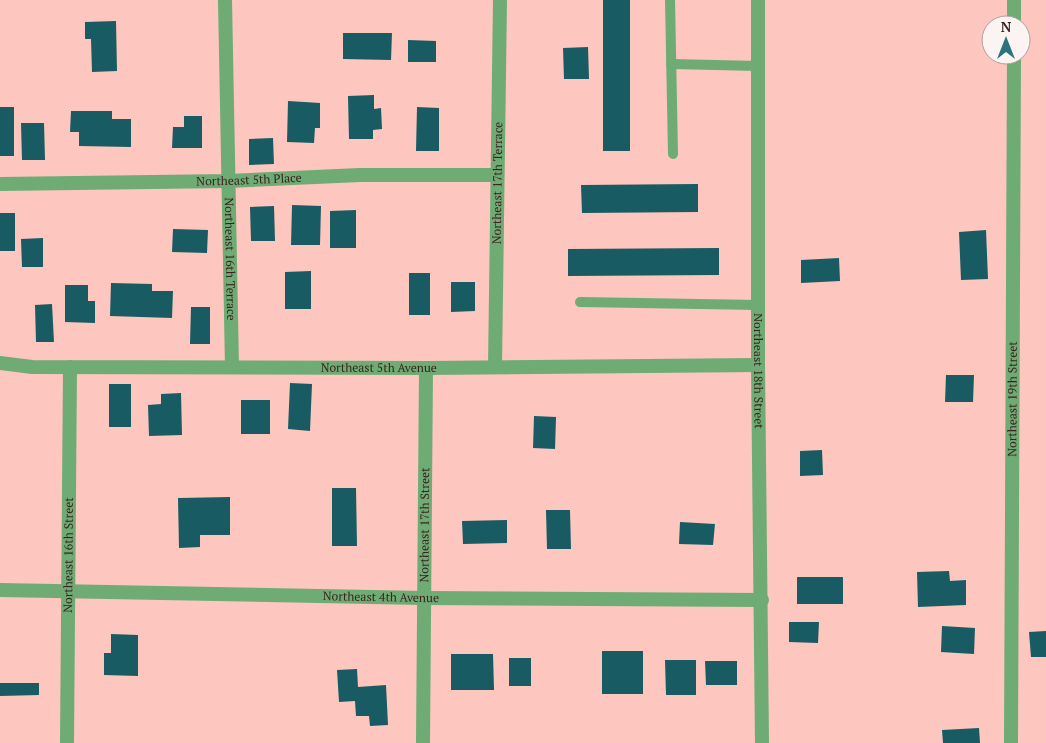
<svg xmlns="http://www.w3.org/2000/svg" width="1046" height="743" viewBox="0 0 1046 743" font-family="'PT Serif',serif">
<style>
.building{fill:#185b63}
.lines{fill:none;stroke-linecap:round;stroke-linejoin:round}
.service{stroke:#6fab74;stroke-width:10}
.minor{stroke:#6fab74;stroke-width:14}
.labels{text-anchor:middle;stroke-width:5;stroke-linejoin:round;paint-order:stroke}
.street-label{font-size:12px;fill:#3c221f;stroke:#fbf4f3}
</style>
<rect width="100%" height="100%" fill="#fdc6bf"/>
<g class="building">
<rect x="603" y="0" width="27" height="151"/>
<polygon points="116,21 117,71 92,72 91,39 85,39 85,22"/>
<polygon points="343,33 392,33 391,60 343,59"/>
<polygon points="408,40 436,41 436,62 408,62"/>
<polygon points="588,47 589,79 564,79 563,48"/>
<polygon points="374,95 374,109 381,108 382,129 373,130 373,139 349,139 348,96"/>
<polygon points="288,101 320,103 320,128 315,128 314,143 287,142"/>
<rect x="0" y="107" width="14" height="49"/>
<polygon points="417,107 439,108 439,151 416,151"/>
<polygon points="71,111 112,111 112,119 131,119 131,147 79,146 79,132 70,132"/>
<polygon points="184,116 202,116 202,148 172,148 173,127 184,127"/>
<polygon points="21,123 44,123 45,160 22,160"/>
<polygon points="273,138 274,164 249,165 249,139"/>
<polygon points="698,184 698,212 582,213 581,185"/>
<polygon points="292,205 321,206 320,245 291,245"/>
<polygon points="274,206 275,241 251,241 250,207"/>
<polygon points="356,210 356,248 330,248 330,211"/>
<rect x="0" y="213" width="15" height="38"/>
<polygon points="173,229 208,230 207,253 172,252"/>
<polygon points="986,230 988,279 961,280 959,232"/>
<polygon points="43,238 43,267 22,267 21,239"/>
<polygon points="719,248 719,275 568,276 568,249"/>
<polygon points="839,258 840,281 801,283 801,260"/>
<polygon points="311,271 311,309 285,309 285,272"/>
<rect x="409" y="273" width="21" height="42"/>
<polygon points="451,282 475,282 475,311 451,312"/>
<polygon points="111,283 152,284 152,291 173,291 172,318 110,316"/>
<polygon points="65,285 88,285 88,301 95,301 95,323 65,322"/>
<polygon points="52,304 54,342 36,342 35,305"/>
<polygon points="191,307 210,307 210,344 190,344"/>
<polygon points="946,375 974,375 973,402 945,402"/>
<polygon points="290,383 312,384 310,431 288,429"/>
<rect x="109" y="384" width="22" height="43"/>
<polygon points="181,393 182,435 149,436 148,405 161,404 161,394"/>
<rect x="241" y="400" width="29" height="34"/>
<polygon points="534,416 556,417 555,449 533,448"/>
<polygon points="822,450 823,475 800,476 800,451"/>
<polygon points="332,488 356,488 357,546 332,546"/>
<polygon points="230,497 230,535 200,535 200,547 179,548 178,498"/>
<polygon points="546,510 570,510 571,549 547,549"/>
<polygon points="507,520 507,543 463,544 462,521"/>
<polygon points="680,522 715,524 713,545 679,544"/>
<polygon points="949,571 950,581 966,580 966,605 918,607 917,572"/>
<rect x="797" y="577" width="46" height="27"/>
<polygon points="789,622 819,622 818,643 789,642"/>
<polygon points="942,626 975,628 974,654 941,652"/>
<polygon points="1046,631 1046,657 1031,657 1029,632"/>
<polygon points="111,634 138,635 138,676 104,675 104,653 111,653"/>
<rect x="602" y="651" width="41" height="43"/>
<polygon points="451,654 493,654 494,690 451,690"/>
<rect x="509" y="658" width="22" height="28"/>
<polygon points="665,660 696,660 696,695 666,695"/>
<polygon points="705,661 737,661 737,685 706,685"/>
<polygon points="357,669 358,687 386,685 388,725 370,726 369,716 356,716 355,701 339,702 337,670"/>
<polygon points="0,683 39,683 39,695 0,696"/>
<polygon points="979,728 980,743 943,743 942,730"/>
</g>
<g class="lines">
<g class="service">
<polyline points="670,0 673,154"/>
<polyline points="671,64 758,66"/>
<polyline points="580,302 758,305"/>
</g>
<g class="minor">
<path id="s1" d="M225,0L232,367"/>
<path id="s2" d="M758,0V365L762,743"/>
<polyline points="1014,25 1014,0"/>
<path id="s3" d="M0,184L229,181L360,175H496"/>
<path id="s4" d="M0,363L32,367L426,368L758,365"/>
<path id="s5" d="M495,367L500,0"/>
<path id="s6" d="M0,590L424,598L762,600"/>
<path id="s7" d="M67,743L70,367"/>
<path id="s8" d="M423,743L426,368"/>
<path id="s9" d="M1011,743L1014,55"/>
</g>
</g>
<g class="labels">
<g class="street-label">
<text dy="4" stroke="none"><textPath href="#s3" startOffset="249">Northeast 5th Place</textPath></text>
<text dy="4" stroke="none"><textPath href="#s5" startOffset="184">Northeast 17th Terrace</textPath></text>
<text dy="4" stroke="none"><textPath href="#s1" startOffset="259">Northeast 16th Terrace</textPath></text>
<text dy="4" stroke="none"><textPath href="#s4" startOffset="379">Northeast 5th Avenue</textPath></text>
<text dy="4" stroke="none"><textPath href="#s2" startOffset="371">Northeast 18th Street</textPath></text>
<text dy="4" stroke="none"><textPath href="#s9" startOffset="344">Northeast 19th Street</textPath></text>
<text dy="4" stroke="none"><textPath href="#s8" startOffset="218">Northeast 17th Street</textPath></text>
<text dy="4" stroke="none"><textPath href="#s7" startOffset="188">Northeast 16th Street</textPath></text>
<text dy="4" stroke="none"><textPath href="#s6" startOffset="381">Northeast 4th Avenue</textPath></text>
</g>
</g>
<g transform="translate(1006 40)"><circle r="24" fill="#fbf4f3" stroke="#afa09e"/>
<path d="M0-4L9 19L0 12L-9 19Z" fill="#2b747d"/>
<text y="-8" font-size="14" font-weight="bold" text-anchor="middle" fill="#3c221f">N</text>
</g>
</svg>
